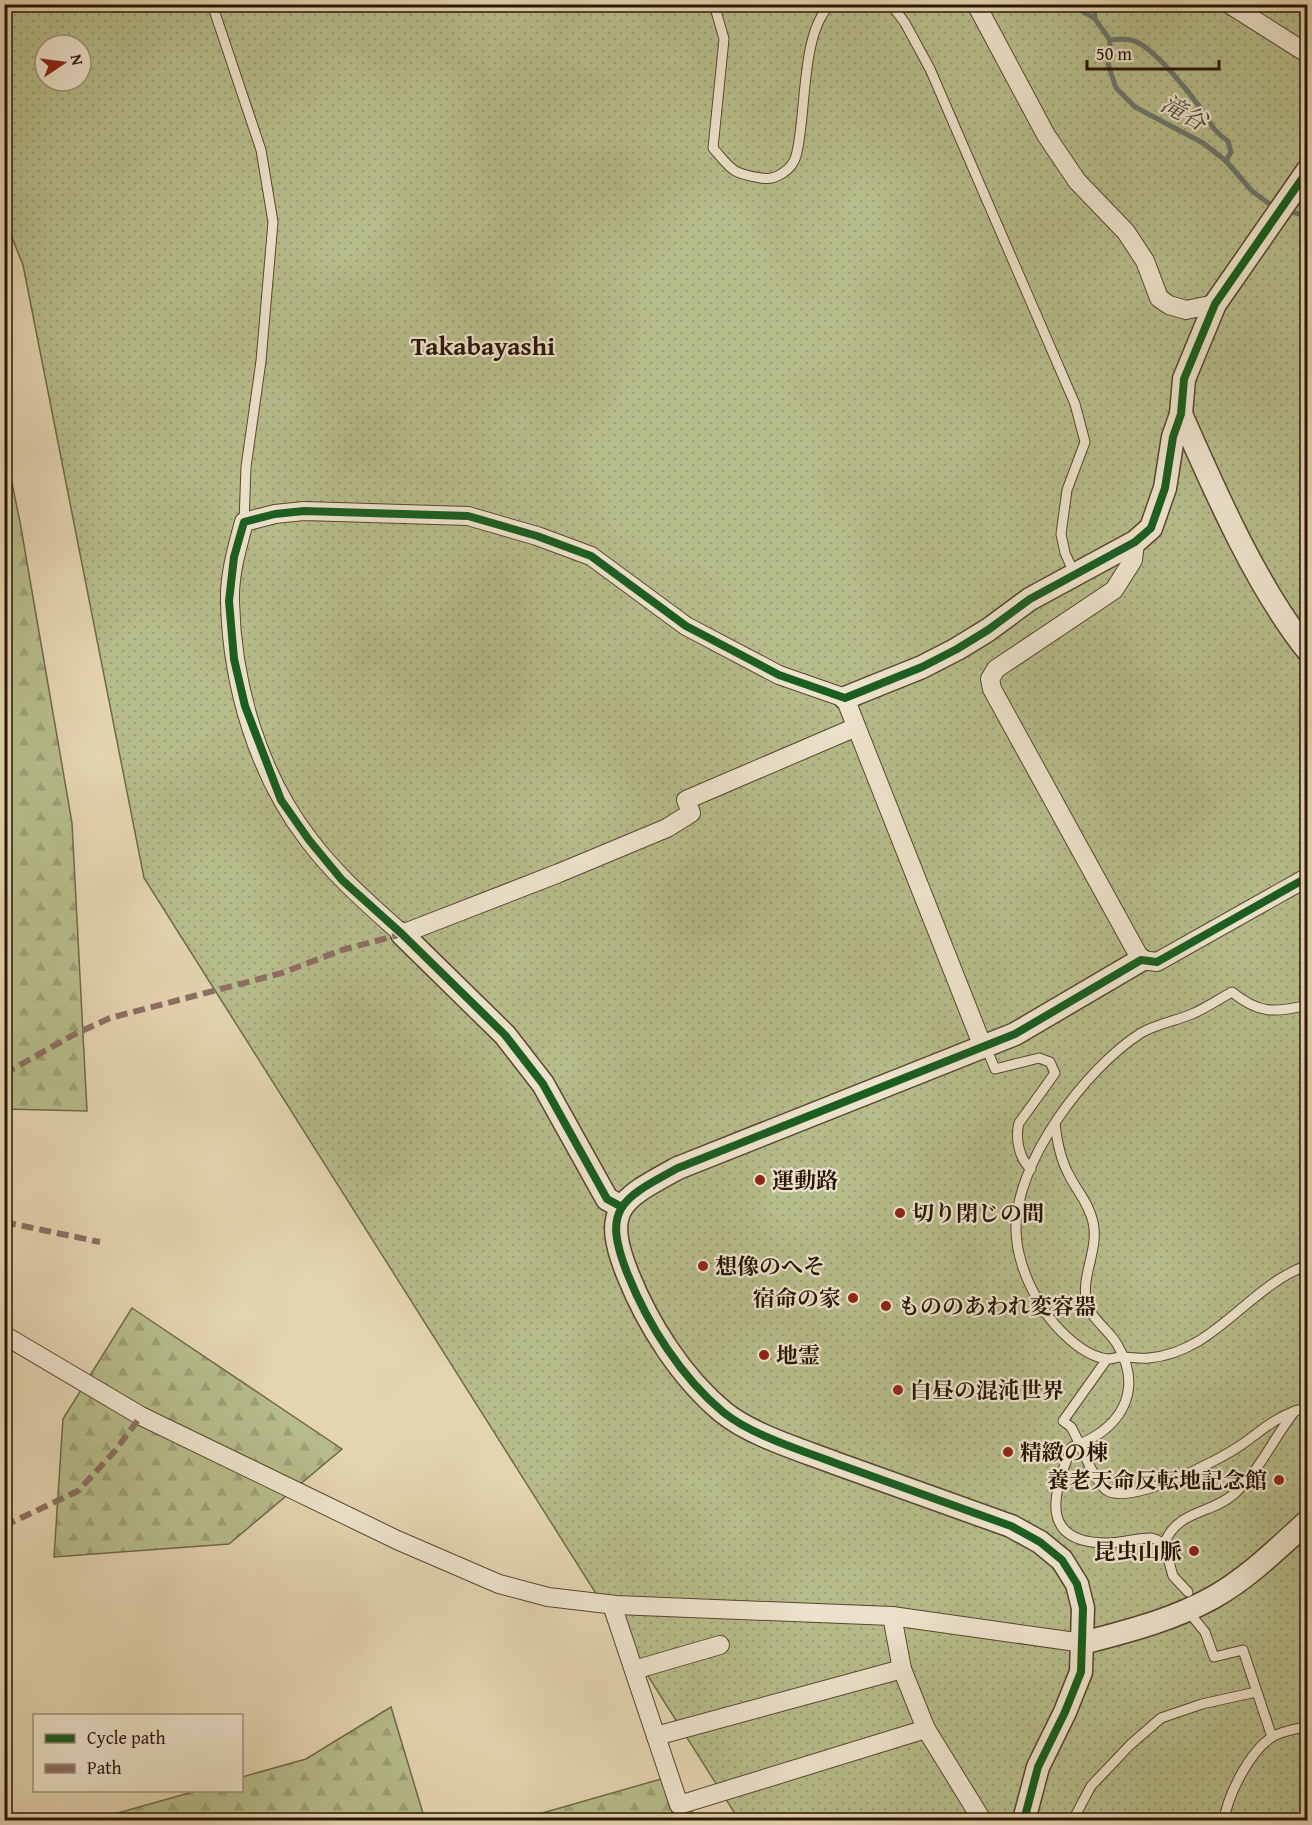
<svg xmlns="http://www.w3.org/2000/svg" width="1312" height="1825" viewBox="0 0 1312 1825" font-family="'Gentium Book Plus','Noto Serif JP',serif">
<style>
.forest{fill:url(#forest-firs);stroke:#706948;stroke-width:1.5}
.park{fill:url(#park-dots);stroke:#706948;stroke-width:1.5;fill-rule:evenodd}
.lines{fill:none;stroke-linecap:round;stroke-linejoin:round}
.stream{stroke:#6b776d;stroke-width:5}
.service-casing{stroke:#584630;stroke-width:11}
.minor-casing{stroke:#584630;stroke-width:20}
.tertiary-casing{stroke:#584630;stroke-width:25}
.service{stroke:#ede3cc;stroke-width:9}
.minor{stroke:#ede3cc;stroke-width:18}
.tertiary{stroke:#ede3cc;stroke-width:22}
.quiet{stroke:#8d6e63;stroke-width:6;stroke-dasharray:12 6;stroke-linecap:butt}
.cycleway-casing{stroke:#ede3cc;stroke-width:11}
.cycleway{stroke:#1b5e20;stroke-width:8}
.poi-dot{fill:#8f2418;stroke:#ede3cc;stroke-width:2}
.labels{text-anchor:middle;stroke-width:4.5;stroke-linejoin:round;paint-order:stroke}
.poi-label{font-size:22px;font-weight:bold;fill:#291605;stroke:#ede3cc;text-anchor:start}
.water-label{font-size:24px;font-style:italic;fill:#504e42;stroke:#ede3cc}
.quarter-label{font-size:26px;font-weight:bold;fill:#291605;stroke:#ede3cc}
</style>
<defs>
<pattern id="forest-firs" width="22" height="20" patternUnits="userSpaceOnUse" patternTransform="scale(1.5)"><rect width="22" height="20" fill="#b6bc8a"/><path d="M5 1l3.5 6h-7zM16 11l3.5 6h-7z" fill="#9ca176"/></pattern>
<pattern id="park-dots" width="8" height="8" patternUnits="userSpaceOnUse" patternTransform="scale(1.5)"><rect width="8" height="8" fill="#b6bc8a"/><path d="M2 2h.1M6 6h.1" fill="none" stroke="#9ca176" stroke-width="1.8" stroke-linecap="round"/></pattern>
</defs>
<rect width="100%" height="100%" fill="#e4d4b0"/>
<filter id="stains"><feTurbulence type="fractalNoise" baseFrequency=".00333" numOctaves="4"/><feColorMatrix values="0 0 0 0 .2 0 0 0 0 .09 0 0 0 0 .02 0 0 0 .5 -.17"/></filter>
<radialGradient id="worn" r=".72"><stop offset=".6" stop-color="#630" stop-opacity="0"/><stop offset="1" stop-color="#630" stop-opacity=".3"/></radialGradient>
<g class="forest">
<polygon points="5,449 20,522 72,823 87,1111 5,1109"/>
<polygon points="132,1308 342,1449 229,1544 54,1557 63,1419"/>
<polygon points="391,1707 425,1820 93,1820 196,1791 242,1790 242,1777 306,1759"/>
<polygon points="675,1775 696,1820 518,1820"/>
</g>
<path class="park" d="M4,5H1307V1820H739L144,878L23,265L5,220ZM45,45H81V81H45Z"/>
<g class="lines">
<g class="stream">
<polyline points="1071,4 1095,19"/>
<polyline points="1094,4 1095,19 1110,40 1108,64 1116,88 1135,107 1203,143 1226,161 1252,191 1275,208"/>
<path d="M1110,40C1119,39 1129,38 1137,42C1157,52 1189,92 1202,110C1211,124 1214,132 1228,141L1231,152L1226,161"/>
<polyline points="1287,211 1308,216"/>
</g>
<g class="service-casing">
<g id="service">
<polyline points="212,4 261,150 273,222 261,361 246,467 244,522"/>
<path d="M714,4L724,39L713,148C732,170 731,173 761,178C775,181 792,170 796,156C807,116 800,32 831,4"/>
<polyline points="891,4 905,23 930,69 1075,404 1085,442 1067,490 1061,534 1065,553 1074,573"/>
<path d="M1308,1005C1274,1013 1259,1014 1232,992C1219,999 1206,1008 1192,1014C1176,1021 1156,1024 1141,1033C1086,1068 1014,1163 1016,1231C1017,1259 1027,1283 1042,1307C1054,1327 1083,1357 1108,1359C1112,1359 1117,1357 1122,1357C1131,1357 1140,1359 1149,1358C1216,1352 1248,1286 1308,1265"/>
<path d="M990,1057L995,1069L1039,1058L1050,1062L1055,1073L1019,1123C1015,1138 1019,1159 1031,1169"/>
<path d="M1055,1124C1057,1141 1060,1158 1068,1173C1076,1190 1089,1203 1093,1222C1099,1249 1082,1273 1086,1299C1089,1318 1108,1329 1117,1344C1145,1392 1120,1430 1072,1447C1052,1493 1038,1544 1109,1543C1120,1543 1144,1537 1151,1538C1155,1538 1161,1542 1164,1544L1173,1576L1188,1592"/>
<path d="M1107,1359L1063,1421L1071,1427C1081,1444 1092,1478 1106,1490C1128,1507 1220,1460 1241,1445C1260,1432 1273,1419 1295,1411"/>
<path d="M1164,1544C1178,1509 1210,1515 1234,1494C1259,1472 1274,1437 1295,1411L1308,1407"/>
<polyline points="1187,1610 1205,1632 1214,1657 1243,1650 1272,1737"/>
<polyline points="1073,1820 1091,1786 1130,1745 1161,1718 1202,1704 1256,1692"/>
<path d="M1224,1820C1228,1795 1249,1752 1272,1737C1281,1731 1297,1729 1308,1726"/>
</g>
</g>
<g class="minor-casing">
<g id="minor">
<polyline points="976,4 1046,135 1077,181 1126,232 1145,261 1159,298 1169,305 1186,310 1215,304"/>
<polyline points="1229,4 1308,54"/>
<polyline points="1135,542 1133,560 1114,590 996,669 990,679 992,689 1141,960 1157,962 1308,877"/>
<path d="M854,728L686,800L691,813L667,828L559,873L402,934C369,904 336,876 309,840C258,774 232,685 230,602C229,575 237,548 244,522L275,514L304,511L468,516L537,536L591,556L686,626L779,675L845,698L983,1047"/>
<polyline points="4,1335 141,1416 397,1540 499,1584 548,1597 616,1605 892,1616 1083,1643"/>
<polyline points="612,1605 679,1805 926,1729 982,1820"/>
<polyline points="892,1616 902,1669 926,1729"/>
<polyline points="634,1670 720,1645"/>
<polyline points="656,1736 902,1669"/>
</g>
</g>
<g class="tertiary-casing">
<g id="tertiary">
<path d="M1181,414C1215,491 1256,586 1308,651"/>
<polyline points="845,698 922,667 957,649 988,630 1030,599 1135,542 1151,528 1165,488 1173,437 1181,414 1184,379 1215,304 1308,170"/>
<polyline points="402,934 505,1035 543,1084 607,1199 620,1206"/>
<path d="M1083,1643C1128,1631 1173,1620 1214,1597C1249,1577 1278,1548 1308,1521"/>
<path d="M1024,1820L1038,1767L1065,1712L1081,1672L1083,1608L1077,1584L1062,1560L1040,1542L1011,1526C952,1505 894,1484 835,1463C801,1450 751,1435 723,1412C682,1378 648,1325 628,1275C601,1208 621,1199 678,1168L1015,1034L1141,960"/>
</g>
</g>
<use href="#service" class="service"/>
<use href="#minor" class="minor"/>
<use href="#tertiary" class="tertiary"/>
<g class="quiet">
<polyline points="820,4 824,12"/>
<polyline points="4,1074 73,1035 110,1018 282,973 342,950 402,934"/>
<polyline points="4,1222 100,1242"/>
<polyline points="4,1526 78,1491 114,1452 141,1416"/>
</g>
<g class="cycleway-casing">
<g id="cycleway">
<polyline points="620,1206 607,1199 543,1084 505,1035 402,934 342,880 309,840 281,800 245,706 234,659 229,601 234,557 244,522 275,514 304,511 468,516 537,536 591,556 686,626 779,675 845,698 922,667 957,649 988,630 1030,599 1135,542 1151,528 1165,488 1173,437 1181,414 1184,379 1215,304 1308,170"/>
<path d="M1024,1820L1038,1767L1065,1712L1081,1672L1083,1608L1077,1584L1062,1560L1040,1542L1011,1526C952,1505 894,1484 835,1463C801,1450 751,1435 723,1412C682,1378 648,1325 628,1275C601,1208 621,1199 678,1168L1015,1034L1141,960L1157,962L1308,877"/>
</g>
</g>
<use href="#cycleway" class="cycleway"/>
</g>
<g class="poi-dot">
<circle cx="760" cy="1180" r="6"/>
<circle cx="900" cy="1213" r="6"/>
<circle cx="703" cy="1266" r="6"/>
<circle cx="853" cy="1298" r="6"/>
<circle cx="886" cy="1306" r="6"/>
<circle cx="764" cy="1355" r="6"/>
<circle cx="898" cy="1390" r="6"/>
<circle cx="1008" cy="1452" r="6"/>
<circle cx="1279" cy="1480" r="6"/>
<circle cx="1194" cy="1551" r="6"/>
</g>
<g class="labels">
<g class="poi-label">
<text x="772" y="1188">運動路</text>
<text x="912" y="1221">切り閉じの間</text>
<text x="715" y="1274">想像のへそ</text>
<text x="841" y="1306" text-anchor="end">宿命の家</text>
<text x="898" y="1314">もののあわれ変容器</text>
<text x="776" y="1363">地霊</text>
<text x="910" y="1398">白昼の混沌世界</text>
<text x="1020" y="1460">精緻の棟</text>
<text x="1267" y="1488" text-anchor="end">養老天命反転地記念館</text>
<text x="1182" y="1559" text-anchor="end">昆虫山脈</text>
</g>
<g class="water-label">
<text transform="translate(1184 113) rotate(28)" y="8">滝谷</text>
</g>
<g class="quarter-label">
<text x="483" y="355">Takabayashi</text>
</g>
</g>
<rect width="1312" height="1825" fill="none" stroke="#e4d4b0" stroke-width="24"/>
<rect x="6" y="6" width="1300" height="1813" fill="none" stroke="#291605" stroke-width="3"/>
<rect x="12" y="12" width="1288" height="1801" fill="none" stroke="#291605" stroke-width="1.5"/>
<rect x="33" y="1714" width="210" height="78" fill="#ede3cc" stroke="#9f917c" stroke-width="1.5"/>
<rect x="45" y="1734" width="30" height="9" fill="#1b5e20" stroke="#9f917c" stroke-width="1.5"/>
<text x="87" y="1744" font-size="18" fill="#291605">Cycle path</text>
<rect x="45" y="1764" width="30" height="9" fill="#8d6e63" stroke="#9f917c" stroke-width="1.5"/>
<text x="87" y="1774" font-size="18" fill="#291605">Path</text>
<g transform="translate(63 63) rotate(77)"><circle r="28" fill="#ede3cc" stroke="#9f917c" stroke-width="1.5"/>
<path d="M0-4.5L10 22L0 15L-10 22Z" fill="#8f2418"/>
<text y="-9" font-size="16" font-weight="bold" text-anchor="middle" fill="#291605">N</text>
</g>
<path d="M1087 60v9h132v-9" fill="none" stroke="#291605" stroke-width="3"/>
<text x="1096" y="60" font-size="18" fill="#291605" stroke="#ede3cc" stroke-width="4.5" paint-order="stroke">50 m</text>
<rect width="100%" height="100%" filter="url(#stains)"/>
<rect width="100%" height="100%" fill="url(#worn)"/>
</svg>
